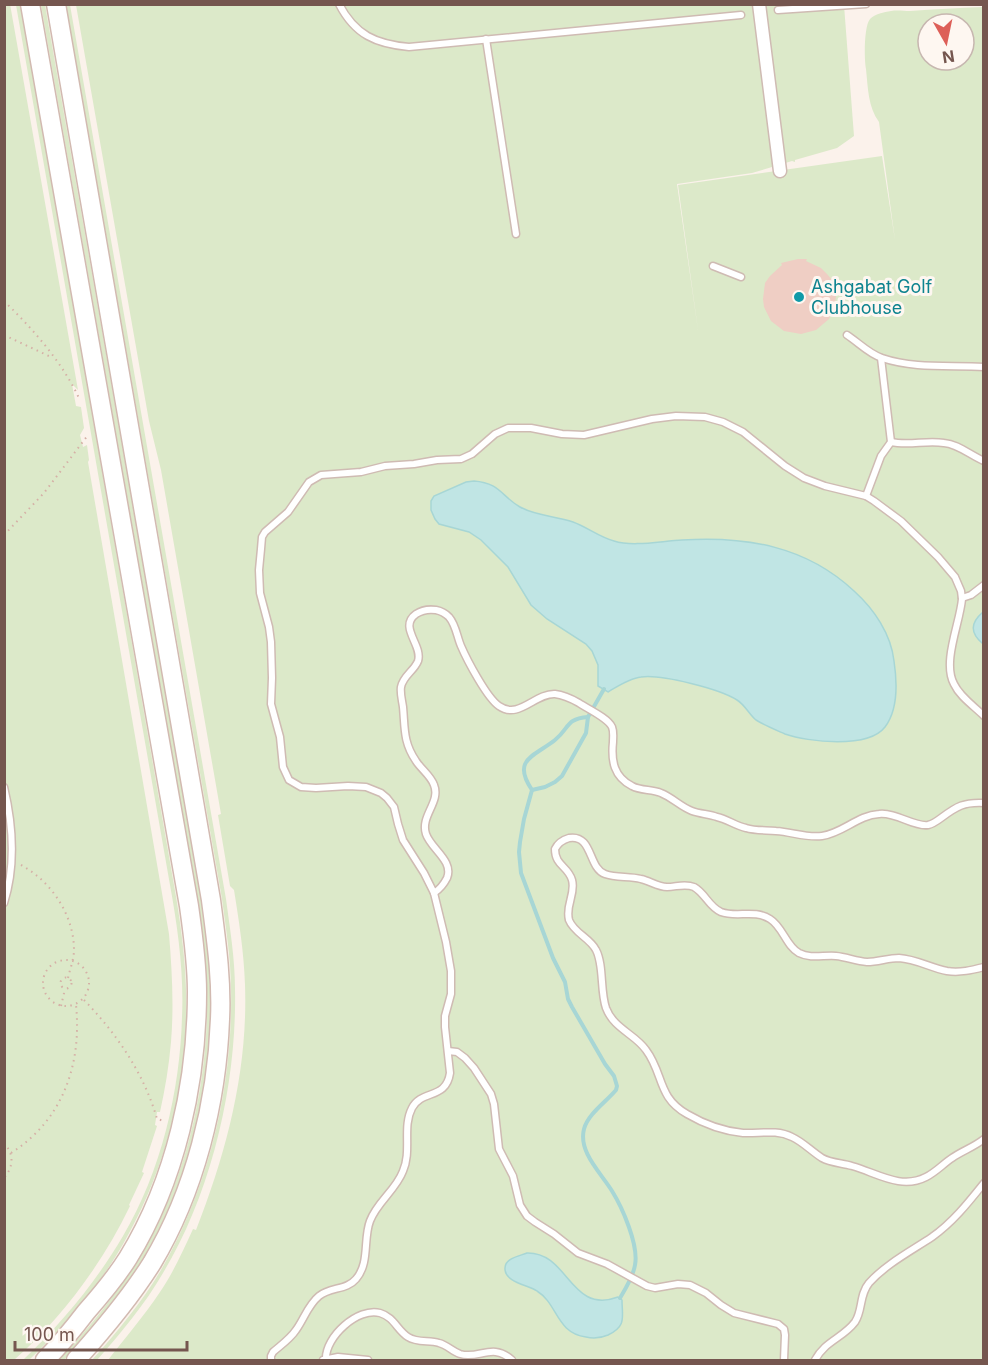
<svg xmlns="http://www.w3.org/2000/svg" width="988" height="1365" viewBox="0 0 988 1365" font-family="Inter,sans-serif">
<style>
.green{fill:#dce9c9;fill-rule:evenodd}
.water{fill:#c0e5e4;stroke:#a7d6d5;stroke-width:1.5}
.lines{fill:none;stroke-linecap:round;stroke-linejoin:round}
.stream{stroke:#a7d6d5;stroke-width:4}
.building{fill:#efcec4}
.lane-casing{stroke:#cfbbb3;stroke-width:9}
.street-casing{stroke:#cfbbb3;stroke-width:15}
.secondary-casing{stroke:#d2bab1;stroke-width:21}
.path{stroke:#d5b0a6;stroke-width:2;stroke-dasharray:1.5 4.5;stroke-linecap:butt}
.lane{stroke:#fff;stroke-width:6}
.street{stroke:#fff;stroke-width:12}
.secondary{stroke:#fff;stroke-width:18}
.culture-dot{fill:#0f9aa8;stroke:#fef7f1;stroke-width:2}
.labels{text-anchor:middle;stroke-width:6;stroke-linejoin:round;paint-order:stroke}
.culture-label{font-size:18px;fill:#0d838f;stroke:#fef7f1;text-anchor:start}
</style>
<rect width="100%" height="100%" fill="#fbf2eb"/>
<g class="green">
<path d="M10,4L78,390L72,384L76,406L81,407L84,428L80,435L83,447L87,445L89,460L88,462L169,934C172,970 174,1006 171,1042C169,1066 165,1089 160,1112H157L155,1125L157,1126L142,1172L144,1173L129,1205L130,1206C102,1264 62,1318 14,1360H5L4,5Z"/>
<path d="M16,5H21L174,885C180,919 185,954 186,989C189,1074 169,1161 128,1235C103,1282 67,1324 29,1360H23C62,1323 96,1282 123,1236C161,1172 180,1091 182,1017C184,973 178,929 170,885Z"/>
<path d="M41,5H45L202,902C206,931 210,959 210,988C213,1076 193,1171 149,1248C126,1289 96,1325 64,1360H59C91,1326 121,1289 145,1248C189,1172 209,1077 207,989C206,960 202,931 198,902Z"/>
<path d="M66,5H70L226,899C230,929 235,959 235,989C237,1083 212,1192 163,1273C145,1304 121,1333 97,1360H92C117,1332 142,1302 161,1270C209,1187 233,1086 231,990C231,960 226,929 222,899Z"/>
<path d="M76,5H844L854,136L837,148L795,160V162L792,161L752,173L677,184L698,330L678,185L882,156L895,240L879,122C868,107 868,88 866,69C864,59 864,26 870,19C875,14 884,12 891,11C897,10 904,11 910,11C934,9 959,8 983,7V1360H108C125,1338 144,1316 160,1292C173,1273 183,1251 193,1229L196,1230C227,1151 248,1070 245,985C244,953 239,921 234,890L230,886L218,815L221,814L161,470L149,421ZM928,24H964V60H928Z"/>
</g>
<g class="water">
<path d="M474,481C500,483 501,496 520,507C536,516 556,516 573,522C587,527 599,537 614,541C633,547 661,541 682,540C746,536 806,546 854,591C874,609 891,634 894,661C897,681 898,710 885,727C868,749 808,742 785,734C776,730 764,725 756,720C749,714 745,705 737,700C720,689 661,674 641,677C630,678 618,686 608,692L598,686V665L592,651L586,644L547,619L531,605L508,567L481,540L469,532L439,524L435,519L431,510V501L434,496L466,482Z"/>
<path d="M983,612V644C970,633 970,623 983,612Z"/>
<path d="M527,1253C569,1252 570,1315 618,1297L622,1300C622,1317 627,1326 608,1335C601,1338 594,1339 586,1337C556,1333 558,1304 537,1291C528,1285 504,1282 505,1268C505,1258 520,1256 527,1253Z"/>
</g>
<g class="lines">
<g class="stream">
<path d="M604,689L588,717L586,733L562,776L555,782L545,787L532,790L524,819L520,842L519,852L521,873L553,958L565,982L568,999L572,1007L605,1064L614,1076L617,1086L616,1090C606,1102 588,1114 584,1129C578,1152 601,1173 612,1191C622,1207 639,1245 635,1265C633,1277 626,1288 620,1298"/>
<path d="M532,790C511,759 535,756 555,740C570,728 565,719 588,717"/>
</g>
</g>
<polygon class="building" points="798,259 807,259 806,261 821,268 827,274 832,280 836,296 835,304 829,319 816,330 801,334 784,331 771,321 764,307 763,299 765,283 770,276 782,265 781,263"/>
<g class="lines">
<g class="lane-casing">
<g id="lane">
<path d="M339,4C355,35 376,44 409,47L741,15"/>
<polyline points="778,10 866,4"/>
<polyline points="486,39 516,234"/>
<polyline points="713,266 741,277"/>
<path d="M847,335C858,342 869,354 882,358C915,369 949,365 984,367"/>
<path d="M891,442C909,446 926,440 944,443C958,444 970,455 984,461"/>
<polyline points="866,496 881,456 891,442 881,358"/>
<polyline points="962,598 971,595 984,585"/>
<path d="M4,787C13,825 16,865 4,903"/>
<path d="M434,893C440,889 444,884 447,878C454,861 431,849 426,834C420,816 441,802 434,785C431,776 421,769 416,761C403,742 405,728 403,707C402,700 400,693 401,687C403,676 414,671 418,661C423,645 398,627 416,614C422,610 429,609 436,610C441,611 446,614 449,617C456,625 457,637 461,646C467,660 487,698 499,706C519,720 535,693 555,694C564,695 572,699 579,703C588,709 608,718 612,727C614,732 613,737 613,742C611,761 614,777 632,786C641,791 652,789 661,793C673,798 681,807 692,811C700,814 709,814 717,817C727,819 736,826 746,828C756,831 766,830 776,831C792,832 806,838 822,836C843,833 858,815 879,814C896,812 914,827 928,825C933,824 937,821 941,818C957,806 964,802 984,803"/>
<path d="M984,967C972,970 960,973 947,971C931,968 916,959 899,958C888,958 878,962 867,962C856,961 846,957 836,956C823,955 811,959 799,953C786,946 783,927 770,919C754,909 737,918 721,912C709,907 705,893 694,887C685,883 676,887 667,887C658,887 650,881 641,879C629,876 616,878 605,874C588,868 593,834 569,838C562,840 558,843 555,849C555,866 568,866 572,880C576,894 565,905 569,920C574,933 590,938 596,950C604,965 600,991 606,1008C614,1029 635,1034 646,1050C664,1074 657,1097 687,1114C704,1124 723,1131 743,1133C759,1134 776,1129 792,1137C803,1142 811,1151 822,1158C831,1163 842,1163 852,1166C877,1173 901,1190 926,1177C936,1172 943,1164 952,1158C962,1151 974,1147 984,1139"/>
<polyline points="448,1051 457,1052 465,1058 474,1068 491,1094 494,1104 499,1149 513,1176 520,1205 527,1216 535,1222 554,1234 578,1253 607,1264 647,1286 655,1288 678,1284 690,1285 706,1293 721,1305 734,1313 778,1324 784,1329 785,1335 784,1360"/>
<path d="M326,1359C325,1337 358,1307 380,1313C394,1317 397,1330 408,1337C417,1343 429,1340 439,1343C447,1345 452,1351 460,1354C479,1360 492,1342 512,1360"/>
<path d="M271,1360V1356L273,1352C281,1345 290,1339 296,1330C304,1319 308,1305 319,1296C330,1287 347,1290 356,1279C370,1263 363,1239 370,1221C377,1202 396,1190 403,1171C412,1151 402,1127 412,1108C422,1089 446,1100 450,1073L445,1027V1016L451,994V971L446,942L434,893L424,873L403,840L398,824L394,807L387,798L381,793L366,787L348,786L316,788L301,787L289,780L283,767L280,737L271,704L272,678L271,642L269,627L260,593L259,570L261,549L262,537L265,532L288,512L309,482L321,475L361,472L385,466L414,464L437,460L461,459L472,454L495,434L508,428H531L562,434L584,435L652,419L676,416L705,417L723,422L743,432L785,466L804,478L825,486L866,496L874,501L901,521L938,557L955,577L961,591L962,599C960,623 942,662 954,684C960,697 974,706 984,716"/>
<polyline points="323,1360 338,1357 368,1360"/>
<path d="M815,1360C825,1341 843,1338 855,1322C863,1310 859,1295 869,1283C886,1264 911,1251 932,1237C953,1222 968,1203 984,1183"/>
</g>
</g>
<g class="street-casing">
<polyline id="street" points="759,4 780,171"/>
</g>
<g class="secondary-casing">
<g id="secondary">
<path d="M30,4L189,906C193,934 197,963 197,992C197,1082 176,1180 128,1258C116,1277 101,1295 86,1312C73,1329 60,1345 45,1360"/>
<path d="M56,4L211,900C216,939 222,979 220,1019C217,1102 195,1191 152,1263C130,1298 103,1330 76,1360"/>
</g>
</g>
<g class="path">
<path d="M4,301C33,329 62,362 79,398H81"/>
<polyline points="4,335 51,357"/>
<polyline points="4,535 44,493 88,435"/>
<path d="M21,865C51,881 74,915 74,950C74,959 70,969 68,978"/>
<circle cx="66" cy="983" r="23"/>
<circle cx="66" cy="983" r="5.5"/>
<path d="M84,1000C116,1033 144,1073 157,1119L164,1121"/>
<polyline points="61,1006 65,989"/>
<path d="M4,1143C14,1154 14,1166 4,1178"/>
<path d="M11,1153C63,1120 82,1064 76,1005"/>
</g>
<use href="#lane" class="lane"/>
<use href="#street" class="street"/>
<use href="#secondary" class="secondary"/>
</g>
<circle class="culture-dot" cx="799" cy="297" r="6"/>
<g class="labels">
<g class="culture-label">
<text x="811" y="293">Ashgabat Golf<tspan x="811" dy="21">Clubhouse</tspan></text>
</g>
</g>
<rect width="988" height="1365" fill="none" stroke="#75564f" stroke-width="12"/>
<g transform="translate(946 42) rotate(171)"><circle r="28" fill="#fef7f1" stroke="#c7b7b0" stroke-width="1.5"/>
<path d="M0-4.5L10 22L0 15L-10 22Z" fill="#dd5f58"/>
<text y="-9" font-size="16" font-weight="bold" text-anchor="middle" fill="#75564f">N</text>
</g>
<path d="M15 1341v9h172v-9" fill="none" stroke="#75564f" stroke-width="3"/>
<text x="24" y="1341" font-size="18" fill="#75564f" stroke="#fef7f1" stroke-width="4.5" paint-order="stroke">100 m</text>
</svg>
